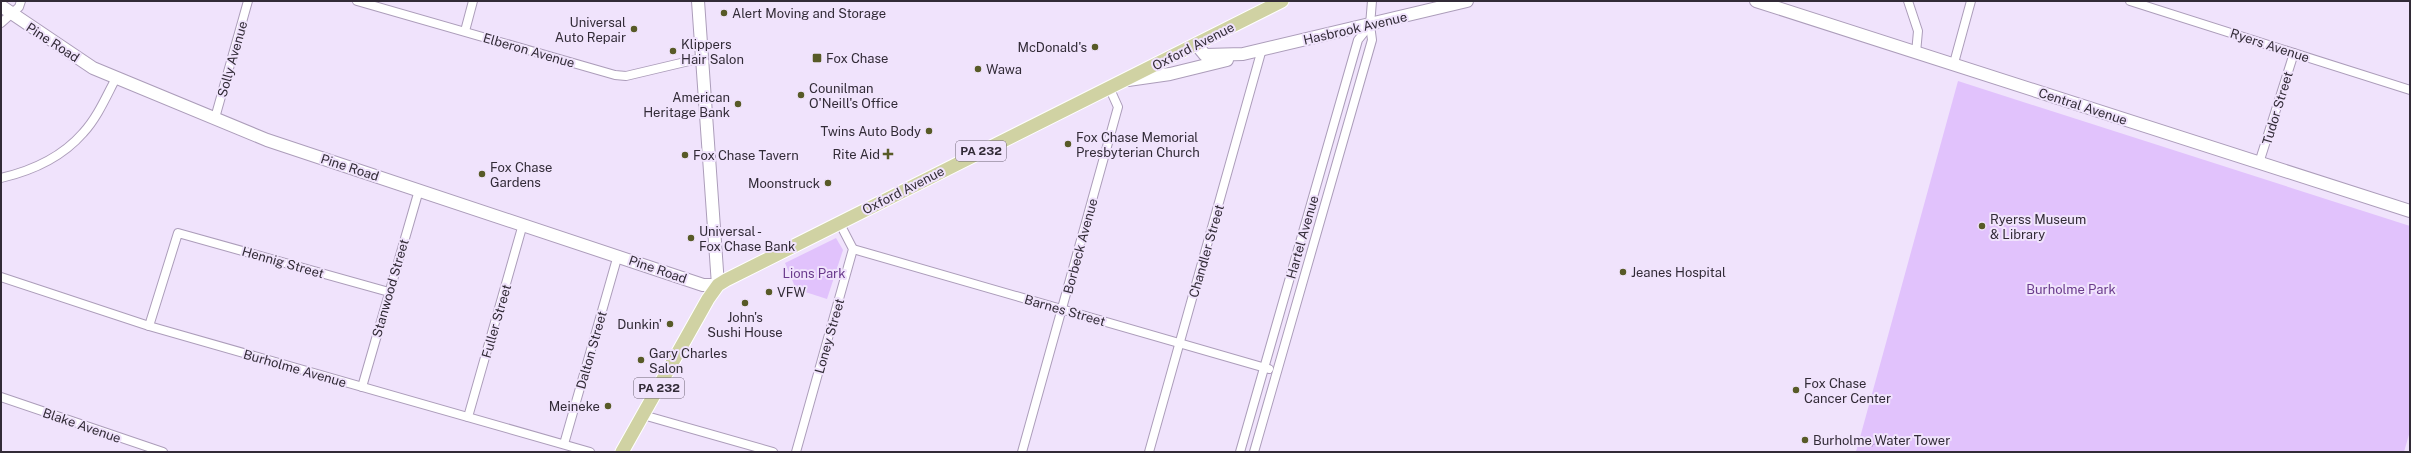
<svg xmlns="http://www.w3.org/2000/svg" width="2411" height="453" viewBox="0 0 2411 453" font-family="'Public Sans',sans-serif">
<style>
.green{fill:#e1c2fc}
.forest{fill:url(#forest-crowns)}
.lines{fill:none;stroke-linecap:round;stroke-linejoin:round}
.street-casing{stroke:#ac9dba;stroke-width:10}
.secondary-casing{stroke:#ac9dba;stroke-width:14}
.primary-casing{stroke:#fff;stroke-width:15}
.street{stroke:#fff;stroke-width:8}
.secondary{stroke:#fff;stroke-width:12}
.primary{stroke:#d0d2a3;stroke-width:13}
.poi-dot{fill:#585a27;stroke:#f0e3fc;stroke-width:1.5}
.labels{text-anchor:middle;stroke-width:4;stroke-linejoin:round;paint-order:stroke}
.shield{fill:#f0e3fc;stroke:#6b6272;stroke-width:1}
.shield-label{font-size:12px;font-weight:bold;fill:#322b37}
.poi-label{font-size:13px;fill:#322b37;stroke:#f0e3fc;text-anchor:start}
.street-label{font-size:13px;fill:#322b37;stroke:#f0e3fc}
.park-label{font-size:13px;fill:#6a3b8c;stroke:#f0e3fc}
</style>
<defs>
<pattern id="forest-crowns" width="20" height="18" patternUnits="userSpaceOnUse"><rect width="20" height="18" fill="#e1c2fc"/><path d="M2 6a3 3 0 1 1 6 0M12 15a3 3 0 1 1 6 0" fill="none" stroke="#c2a7d9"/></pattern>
</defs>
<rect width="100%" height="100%" fill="#f0e3fc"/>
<g class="green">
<polygon points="1958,81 2410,226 2410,431 2404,452 1856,452"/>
<polygon points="836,238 843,250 827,299 796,289 785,263"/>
</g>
<polygon class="forest" points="1861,437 1909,452 1856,452"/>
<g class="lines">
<g class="street-casing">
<g id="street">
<polyline points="357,1 615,75 626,76 702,58"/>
<polyline points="1908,1 1918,31 1916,53"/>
<polyline points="2130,1 2410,90"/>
<polyline points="1,23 19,7 21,1"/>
<polyline points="465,31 473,1"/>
<polyline points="1954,63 1971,1"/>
<polyline points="215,118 248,1"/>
<polyline points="2259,163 2294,53"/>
<path d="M1,178C31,171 62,157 83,133C97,118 106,97 116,78"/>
<polyline points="853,249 1269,369"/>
<polyline points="1,277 149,326 590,452"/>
<polyline points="149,326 178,233 389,292"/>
<polyline points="362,387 419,190"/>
<polyline points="1,397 163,452"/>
<polyline points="643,415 773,452"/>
<polyline points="468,417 523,224"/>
<polyline points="564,444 618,255"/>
<polyline points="796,452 853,249 839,222"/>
<polyline points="1022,452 1118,107 1109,87"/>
<polyline points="1149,452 1262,49"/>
<polyline points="1240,452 1358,40 1370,25"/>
<polyline points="1254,452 1372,40 1370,25 1372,1"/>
</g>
</g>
<g class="secondary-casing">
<g id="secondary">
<polyline points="1756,1 2410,211"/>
<polyline points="1,6 93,68 267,140 703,285 718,285 698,1"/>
<polyline points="1196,44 1205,55 1243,54 1467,1"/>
<polyline points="1128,80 1170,74 1227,60"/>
</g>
</g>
<g class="primary-casing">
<polyline id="primary" points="622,452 708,299 718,285 726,280 1282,1"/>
</g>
<use href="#street" class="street"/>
<use href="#secondary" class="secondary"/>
<use href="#primary" class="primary"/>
</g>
<g class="poi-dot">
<circle cx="724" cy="13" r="4"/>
<circle cx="634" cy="29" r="4"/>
<circle cx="1095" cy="47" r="4"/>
<circle cx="673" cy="51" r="4"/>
<rect x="812" y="53" width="10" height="10" rx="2"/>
<circle cx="978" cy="69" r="4"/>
<circle cx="801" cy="95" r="4"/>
<circle cx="738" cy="104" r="4"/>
<circle cx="929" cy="131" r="4"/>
<circle cx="1068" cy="144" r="4"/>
<path d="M886 148h4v4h4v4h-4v4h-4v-4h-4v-4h4z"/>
<circle cx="685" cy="155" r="4"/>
<circle cx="482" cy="174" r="4"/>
<circle cx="828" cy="183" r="4"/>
<circle cx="1982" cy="226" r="4"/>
<circle cx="691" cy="238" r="4"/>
<circle cx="1623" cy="272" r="4"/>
<circle cx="769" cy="292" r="4"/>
<circle cx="745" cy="303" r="4"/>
<circle cx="670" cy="324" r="4"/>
<circle cx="641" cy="360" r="4"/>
<circle cx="1796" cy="390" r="4"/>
<circle cx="608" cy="406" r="4"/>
<circle cx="1805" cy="440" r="4"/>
</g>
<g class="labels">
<g class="shield">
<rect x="956" y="141" width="50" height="20" rx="3"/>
<rect x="634" y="378" width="50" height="20" rx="3"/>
</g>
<g class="shield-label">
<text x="981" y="155">PA 232</text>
<text x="659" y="392">PA 232</text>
</g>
<g class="poi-label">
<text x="732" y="18">Alert Moving and Storage</text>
<text x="626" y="27" text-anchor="end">Universal<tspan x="626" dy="15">Auto Repair</tspan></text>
<text x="681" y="49">Klippers<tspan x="681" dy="15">Hair Salon</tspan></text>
<text x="1087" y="52" text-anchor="end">McDonald's</text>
<text x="826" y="63">Fox Chase</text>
<text x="986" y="74">Wawa</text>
<text x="809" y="93">Counilman<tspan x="809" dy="15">O'Neill's Office</tspan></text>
<text x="730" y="102" text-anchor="end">American<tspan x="730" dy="15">Heritage Bank</tspan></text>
<text x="921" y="136" text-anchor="end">Twins Auto Body</text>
<text x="1076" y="142">Fox Chase Memorial<tspan x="1076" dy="15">Presbyterian Church</tspan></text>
<text x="880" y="159" text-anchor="end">Rite Aid</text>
<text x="693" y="160">Fox Chase Tavern</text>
<text x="490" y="172">Fox Chase<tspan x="490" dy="15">Gardens</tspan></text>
<text x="820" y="188" text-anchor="end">Moonstruck</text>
<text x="1990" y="224">Ryerss Museum<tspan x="1990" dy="15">&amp; Library</tspan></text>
<text x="699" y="236">Universal -<tspan x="699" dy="15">Fox Chase Bank</tspan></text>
<text x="1631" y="277">Jeanes Hospital</text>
<text x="777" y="297">VFW</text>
<text x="745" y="322" text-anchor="middle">John's<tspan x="745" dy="15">Sushi House</tspan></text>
<text x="662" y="329" text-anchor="end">Dunkin'</text>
<text x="649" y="358">Gary Charles<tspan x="649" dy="15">Salon</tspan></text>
<text x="1804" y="388">Fox Chase<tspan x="1804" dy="15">Cancer Center</tspan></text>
<text x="600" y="411" text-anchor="end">Meineke</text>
<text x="1813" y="445">Burholme Water Tower</text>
</g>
<g class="street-label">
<text transform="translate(1355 28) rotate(-13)" y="5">Hasbrook Avenue</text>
<text transform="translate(53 42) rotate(33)" y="5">Pine Road</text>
<text transform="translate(2270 45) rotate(18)" y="5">Ryers Avenue</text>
<text transform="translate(1193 46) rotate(-27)" y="5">Oxford Avenue</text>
<text transform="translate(529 50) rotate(16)" y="5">Elberon Avenue</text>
<text transform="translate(232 59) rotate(-74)" y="5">Solly Avenue</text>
<text transform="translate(2083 106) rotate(18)" y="5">Central Avenue</text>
<text transform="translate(2277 108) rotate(-73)" y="5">Tudor Street</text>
<text transform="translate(350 167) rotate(18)" y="5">Pine Road</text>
<text transform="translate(903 190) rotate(-27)" y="5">Oxford Avenue</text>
<text transform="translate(1302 237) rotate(-74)" y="5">Hartel Avenue</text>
<text transform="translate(1080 246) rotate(-75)" y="5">Borbeck Avenue</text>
<text transform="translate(1206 251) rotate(-74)" y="5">Chandler Street</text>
<text transform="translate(283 262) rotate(16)" y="5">Hennig Street</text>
<text transform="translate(658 269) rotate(19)" y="5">Pine Road</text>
<text transform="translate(390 288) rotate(-74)" y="5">Stanwood Street</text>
<text transform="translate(1065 310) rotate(16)" y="5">Barnes Street</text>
<text transform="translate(496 321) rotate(-74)" y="5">Fuller Street</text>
<text transform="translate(829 336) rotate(-74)" y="5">Loney Street</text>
<text transform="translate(591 350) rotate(-74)" y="5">Dalton Street</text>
<text transform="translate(295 368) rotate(16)" y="5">Burholme Avenue</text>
<text transform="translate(82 425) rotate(19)" y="5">Blake Avenue</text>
</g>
<g class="park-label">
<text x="814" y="278">Lions Park</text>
<text x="2071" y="294">Burholme Park</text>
</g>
</g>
<rect width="2411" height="453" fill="none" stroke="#322b37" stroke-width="4"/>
</svg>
